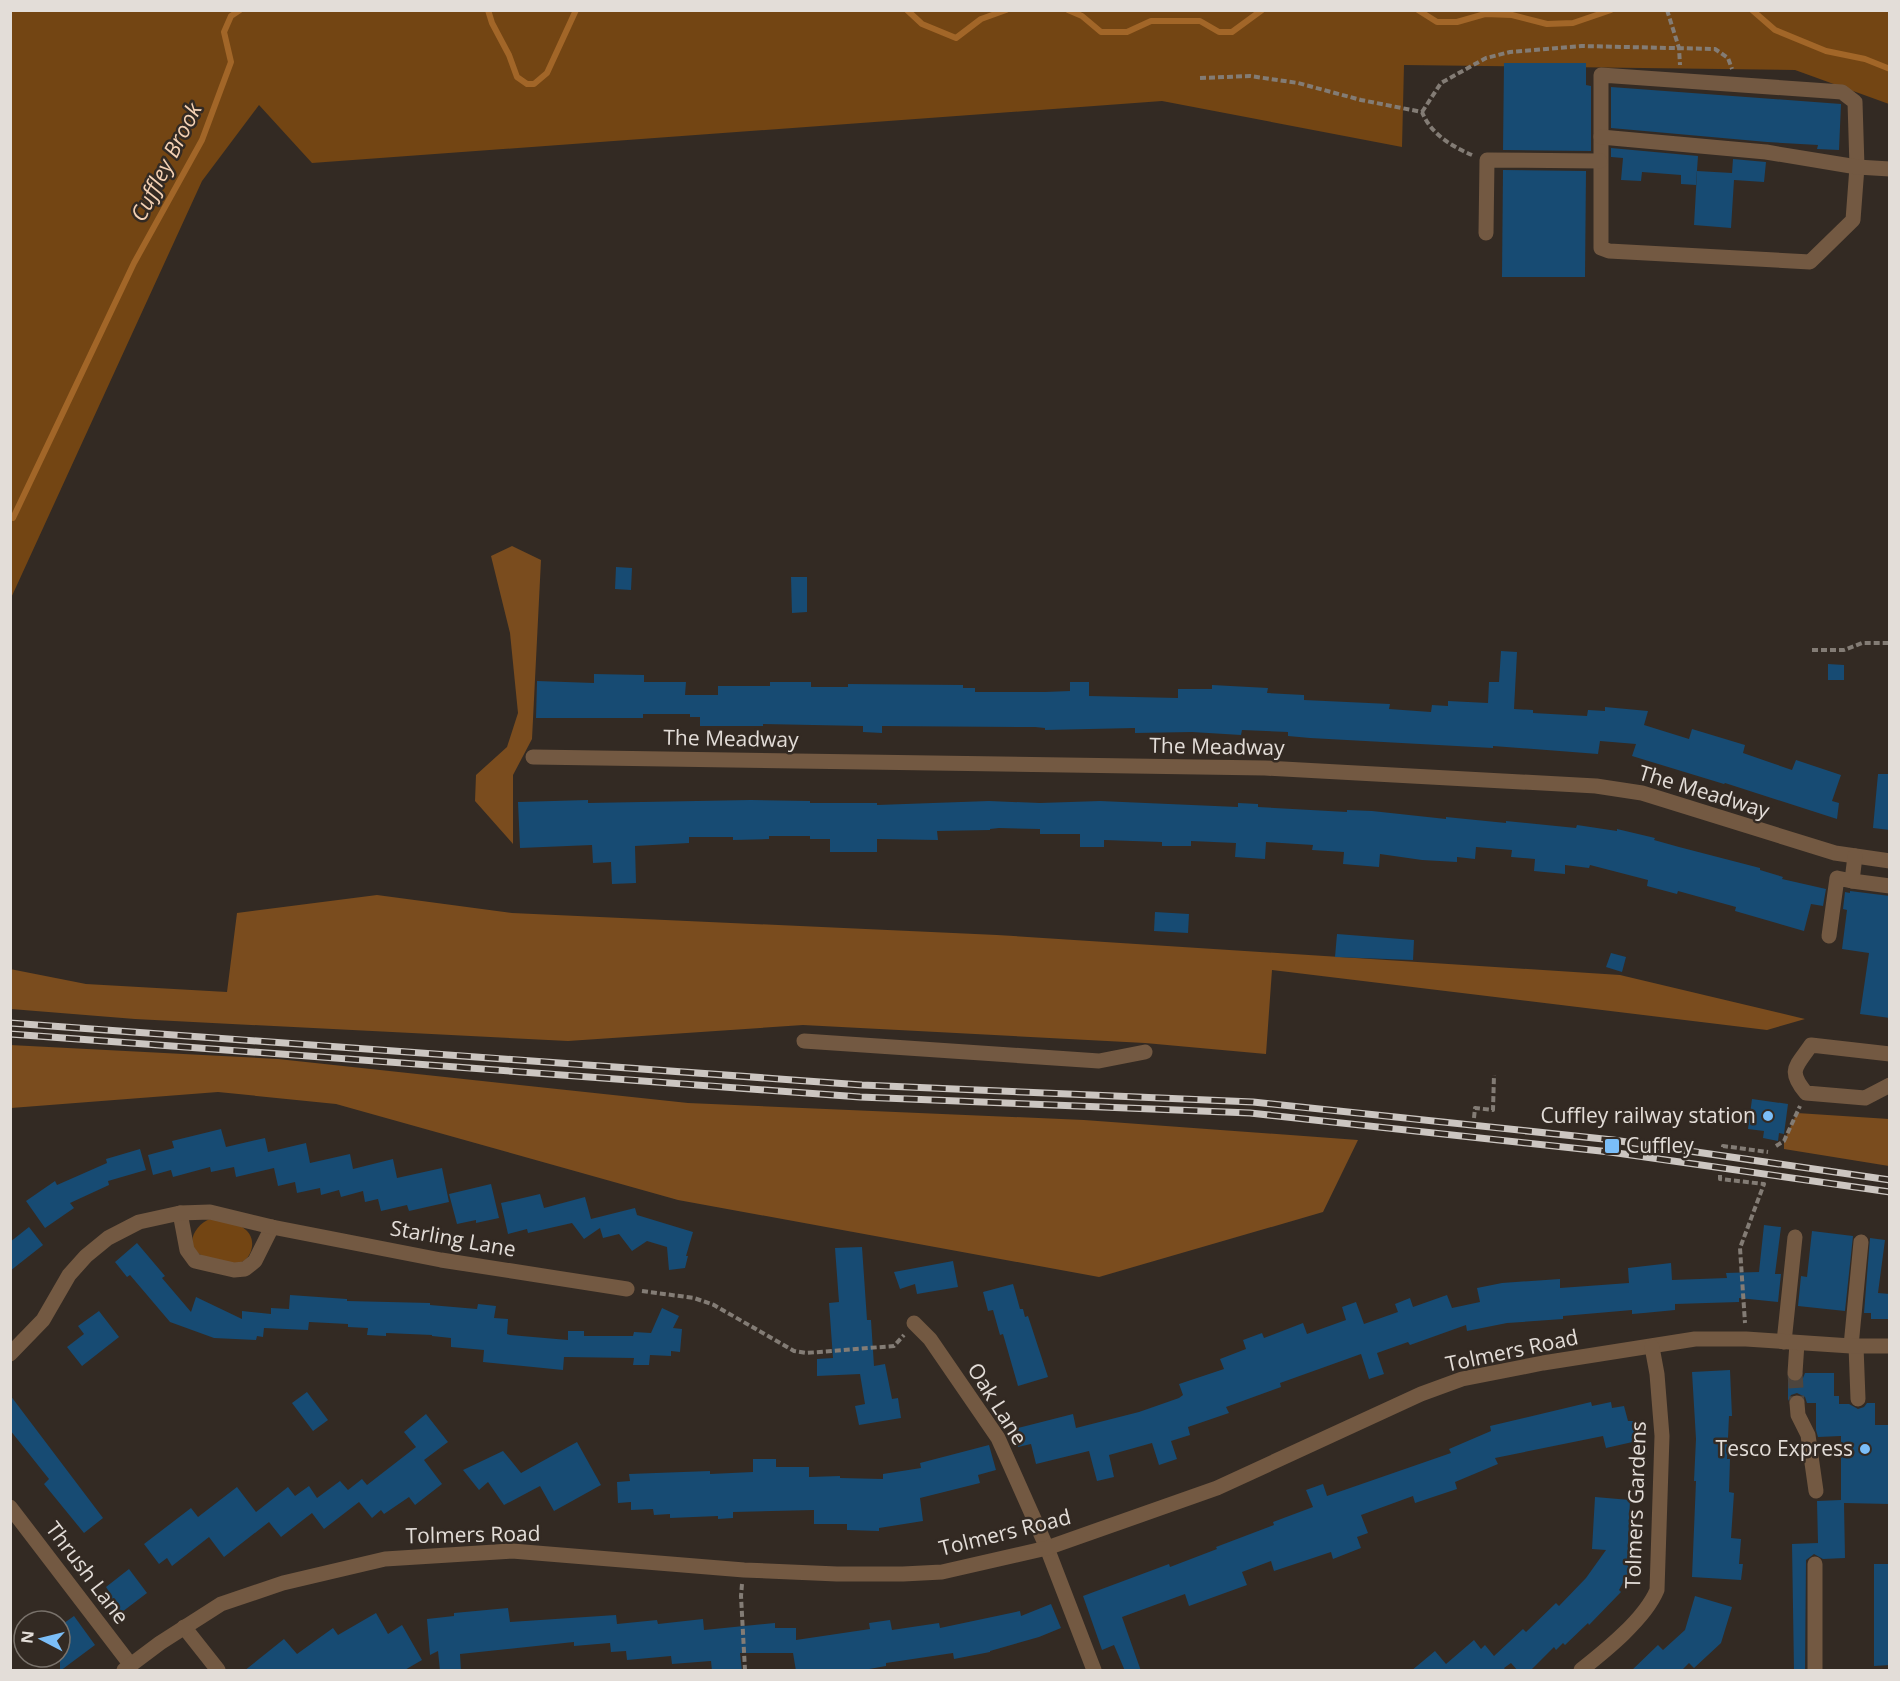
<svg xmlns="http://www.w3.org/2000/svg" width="1900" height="1681" viewBox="0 0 1900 1681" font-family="'Open Sans',sans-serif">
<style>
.green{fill:#734513}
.forest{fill:#7a4c1e}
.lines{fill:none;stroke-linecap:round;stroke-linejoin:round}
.stream{stroke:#a26628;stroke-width:6}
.building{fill:#174b73}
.minor-tunnel{stroke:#4d453e;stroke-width:15;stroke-dasharray:15 8;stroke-linecap:butt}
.path{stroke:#837c75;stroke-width:4;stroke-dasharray:6 3;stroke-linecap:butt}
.minor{stroke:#735942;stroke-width:15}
.rail-casing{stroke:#ccc6c1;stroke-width:7}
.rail{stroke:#332a23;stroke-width:4.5;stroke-dasharray:14;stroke-linecap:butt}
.poi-dot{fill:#7bbef8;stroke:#332a23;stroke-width:2}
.labels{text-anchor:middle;stroke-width:5;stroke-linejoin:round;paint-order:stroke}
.street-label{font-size:21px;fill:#e3ddd8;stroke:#332a23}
.poi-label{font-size:21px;fill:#e3ddd8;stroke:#332a23;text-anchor:end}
.water-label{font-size:22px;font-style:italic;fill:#f4d1b4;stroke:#332a23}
</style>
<rect width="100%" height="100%" fill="#332a23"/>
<g class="green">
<polygon points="11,11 1889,11 1889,104 1795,70 1404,65 1402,147 1162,101 312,163 259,105 202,181 11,598"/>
<path d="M210,1219C221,1222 238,1222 246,1230C259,1241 250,1266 233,1263C223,1261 209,1260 201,1255C183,1245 196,1224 210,1219Z"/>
</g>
<g class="forest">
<polygon points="512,546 541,560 532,739 513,775 513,844 475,801 476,775 507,747 518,713 510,633 491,556"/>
<polygon points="377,895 512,913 997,935 1620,975 1805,1019 1767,1030 1272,970 1266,1054 1145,1043 803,1025 568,1041 135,1019 11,1009 10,969 86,984 227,992 237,913"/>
<polygon points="10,1045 278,1059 688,1103 1084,1120 1358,1140 1323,1212 1099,1277 678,1200 336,1104 218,1092 11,1108"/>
<polygon points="1797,1113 1889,1119 1889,1166 1784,1149 1784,1141"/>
</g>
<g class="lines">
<g class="stream">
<polyline points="488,10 492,23 509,55 517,77 527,84 534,84 547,73 576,10"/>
<polyline points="907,10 922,24 956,38 981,19 1006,10"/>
<polyline points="1068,10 1082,16 1101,32 1127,32 1151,21 1200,21 1219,32 1232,32 1262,10"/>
<polyline points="1418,10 1437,22 1457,22 1485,14 1512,15 1547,24 1573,23 1611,10"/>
<polyline points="1752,10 1775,30 1826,51 1865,59 1890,69"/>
<polyline points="10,517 13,518 134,263 202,140 231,62 224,32 231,16 240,10"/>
</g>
</g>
<g class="building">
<polygon points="1504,63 1586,63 1586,85 1591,86 1591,151 1503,150"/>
<polygon points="1611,87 1841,104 1839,150 1817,149 1818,145 1767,142 1611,128"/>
<polygon points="1611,148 1698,156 1696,185 1681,184 1681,175 1642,172 1641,181 1621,180 1623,158 1611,157"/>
<polygon points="1733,159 1766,162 1764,182 1734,180 1731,228 1694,225 1697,171 1732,173"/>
<polygon points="1503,170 1586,171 1585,277 1502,277"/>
<polygon points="616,567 632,568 631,590 615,589"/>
<polygon points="791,577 807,577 807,612 792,613"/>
<polygon points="1501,651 1517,652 1514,709 1533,710 1533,713 1587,716 1588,710 1605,711 1605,707 1648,711 1644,725 1689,739 1692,729 1745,745 1743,753 1792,770 1796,760 1841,775 1832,801 1839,803 1837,819 1725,783 1724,784 1632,756 1636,744 1600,741 1598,754 1493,746 1493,748 1310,738 1288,736 1288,732 1242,730 1241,735 1192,732 1135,733 1135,728 1045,730 1045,728 1035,727 882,726 882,733 863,732 863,726 763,724 763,726 700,726 700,717 690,717 690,714 643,714 643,718 536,718 537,681 594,683 594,674 644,675 644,682 686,682 685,695 718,695 718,686 770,686 770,682 811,682 811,687 848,687 848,684 963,685 963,688 975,688 975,692 1045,692 1070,691 1070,682 1089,682 1089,696 1178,698 1178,689 1212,689 1212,685 1268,688 1267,693 1304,695 1304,700 1390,704 1389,709 1431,712 1432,705 1448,706 1448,701 1488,703 1489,682 1499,682"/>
<polygon points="1828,664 1844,665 1844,680 1828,680"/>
<polygon points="1878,774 1890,774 1890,830 1873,828"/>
<polygon points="588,800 588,803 751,800 810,801 810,803 877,803 877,805 989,801 1040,803 1100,801 1238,807 1238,803 1258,804 1258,807 1347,812 1347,810 1372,811 1446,819 1446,817 1506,823 1506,821 1576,828 1577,825 1617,831 1617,829 1655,838 1654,840 1679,847 1760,868 1760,870 1783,877 1782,879 1826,889 1823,906 1811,904 1804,931 1735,911 1736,907 1678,891 1677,894 1647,886 1648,880 1590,865 1589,868 1565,865 1565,874 1534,871 1535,859 1511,857 1512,850 1476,847 1475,859 1457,857 1457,862 1422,860 1380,854 1379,867 1343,864 1344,852 1312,850 1313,845 1266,842 1265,859 1235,857 1236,843 1191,841 1191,846 1162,846 1162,842 1104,840 1104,847 1080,847 1080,834 1040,834 1040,829 999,828 990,829 990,830 937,831 938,840 877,839 877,852 830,852 830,839 810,839 810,836 769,836 769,839 733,840 733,837 689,837 689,843 635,846 636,883 612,884 611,862 593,863 592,845 520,848 518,802"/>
<polygon points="1850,891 1890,896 1890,1018 1860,1014 1869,953 1842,949 1847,910 1843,909 1845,892 1850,893"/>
<polygon points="1155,912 1189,914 1188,933 1154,931"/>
<polygon points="1337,934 1414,940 1413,960 1335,957"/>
<polygon points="1611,953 1626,957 1622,972 1606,967"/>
<polygon points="1752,1099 1788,1104 1784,1134 1779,1133 1778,1141 1763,1138 1764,1131 1748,1129"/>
<polygon points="221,1129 226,1147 265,1138 268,1152 306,1143 310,1163 350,1154 353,1169 393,1159 397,1178 442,1168 449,1202 409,1211 407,1205 381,1211 378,1199 365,1202 363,1191 341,1197 339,1190 321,1195 320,1188 297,1193 295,1182 278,1186 274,1168 236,1177 234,1167 211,1172 210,1167 173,1177 171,1170 153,1175 148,1155 174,1148 172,1141"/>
<polygon points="140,1149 146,1170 108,1181 109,1185 70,1203 74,1208 45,1228 26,1201 55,1181 57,1185 107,1163 106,1159"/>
<polygon points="491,1184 499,1218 476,1223 476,1220 457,1224 449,1194"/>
<polygon points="540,1194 544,1208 585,1197 591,1219 635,1208 637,1215 693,1232 686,1256 688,1256 685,1268 669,1270 667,1247 647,1241 632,1251 619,1234 603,1238 600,1228 584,1239 572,1223 528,1233 527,1229 508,1234 501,1203"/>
<polygon points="1764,1225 1781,1227 1775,1274 1781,1274 1778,1302 1739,1298 1739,1302 1675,1304 1675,1310 1644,1313 1632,1314 1632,1310 1563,1316 1563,1319 1507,1323 1467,1331 1466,1325 1410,1345 1408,1342 1377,1353 1384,1374 1369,1379 1361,1354 1280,1383 1281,1387 1226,1407 1229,1413 1188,1427 1190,1435 1171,1441 1177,1459 1159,1465 1152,1443 1109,1455 1114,1477 1097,1481 1089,1451 1036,1464 1031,1444 1018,1447 1014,1429 1073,1414 1076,1428 1139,1412 1179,1398 1183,1395 1179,1384 1224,1369 1220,1359 1246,1349 1243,1340 1262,1333 1264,1338 1303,1323 1307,1334 1346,1320 1342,1307 1356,1302 1364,1324 1398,1312 1395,1304 1410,1298 1413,1307 1447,1295 1452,1308 1480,1302 1477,1288 1502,1283 1560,1279 1560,1288 1629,1283 1628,1268 1671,1263 1672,1280 1727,1278 1726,1273 1759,1272"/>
<polygon points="29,1227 43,1245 10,1271 10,1242"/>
<polygon points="1812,1231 1853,1236 1845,1311 1798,1306 1801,1276 1807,1277"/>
<polygon points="1870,1238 1885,1240 1878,1293 1890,1294 1890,1319 1871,1319 1871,1313 1864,1313"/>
<polygon points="137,1243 165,1276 162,1278 191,1312 196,1297 242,1319 242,1311 271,1314 271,1308 289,1309 290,1295 347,1299 347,1301 430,1303 430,1305 477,1309 478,1304 496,1306 494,1318 508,1319 507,1334 510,1335 568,1340 568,1331 584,1331 584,1336 633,1336 634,1332 651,1333 662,1308 679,1316 673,1328 682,1329 680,1352 671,1351 671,1356 650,1355 649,1365 633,1365 634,1358 564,1357 563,1370 483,1362 484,1350 451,1347 451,1338 432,1336 432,1335 386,1333 386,1336 367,1335 368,1328 348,1327 348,1324 309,1322 308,1330 264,1328 263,1337 257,1336 256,1340 214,1338 170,1322 130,1275 127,1277 115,1262"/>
<polygon points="862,1247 867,1320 871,1320 874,1366 885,1364 892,1399 898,1398 901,1418 859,1425 855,1406 865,1404 860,1374 817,1376 817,1359 833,1358 829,1303 839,1302 835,1248"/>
<polygon points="953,1261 958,1287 917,1294 915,1284 900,1289 894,1272"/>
<polygon points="1013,1284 1020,1309 1023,1309 1025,1317 1028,1316 1048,1377 1018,1386 1003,1334 1000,1335 993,1310 988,1311 983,1292"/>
<polygon points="99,1311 119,1337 82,1366 67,1347 84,1334 78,1326"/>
<polygon points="1730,1370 1732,1416 1729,1416 1727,1459 1730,1459 1729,1492 1734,1493 1731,1538 1741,1539 1739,1564 1743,1564 1741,1580 1692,1577 1696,1481 1694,1481 1696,1439 1692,1372"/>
<polygon points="1805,1373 1834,1373 1834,1396 1839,1396 1839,1404 1849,1404 1858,1409 1864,1407 1867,1403 1875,1403 1875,1425 1890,1425 1890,1504 1844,1503 1845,1558 1823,1559 1814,1554 1806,1560 1805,1671 1794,1671 1792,1544 1818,1543 1817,1501 1841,1500 1841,1436 1818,1437 1816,1430 1816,1403 1807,1403 1805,1397 1797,1393 1791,1395 1788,1401 1788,1379 1794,1383 1799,1382 1803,1378"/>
<polygon points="307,1392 328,1420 313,1431 292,1403"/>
<polygon points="10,1395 103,1518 84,1533 44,1484 49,1479 10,1430"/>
<polygon points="1591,1402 1592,1406 1611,1402 1612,1408 1624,1406 1628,1421 1633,1421 1637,1441 1606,1448 1603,1436 1495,1458 1498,1464 1455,1482 1457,1489 1415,1503 1413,1496 1361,1515 1368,1533 1357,1537 1361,1548 1333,1559 1331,1552 1274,1571 1271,1561 1242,1572 1247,1585 1189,1606 1185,1594 1122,1617 1141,1671 1125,1671 1114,1645 1102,1650 1083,1596 1169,1564 1170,1567 1217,1549 1216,1547 1274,1525 1273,1522 1313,1507 1306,1490 1323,1484 1327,1496 1451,1453 1449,1449 1491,1431 1490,1426"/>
<polygon points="426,1414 448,1442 424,1460 442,1484 415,1505 409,1497 384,1514 381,1510 372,1518 359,1502 324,1529 312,1513 281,1537 269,1522 224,1557 209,1537 172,1566 167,1558 159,1564 144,1544 191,1508 198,1517 237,1487 256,1512 288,1487 295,1496 309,1486 317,1498 340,1481 348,1490 362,1479 367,1485 416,1447 404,1432"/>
<polygon points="577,1442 601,1485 554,1511 540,1486 504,1505 488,1482 479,1490 463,1470 503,1451 521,1473"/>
<polygon points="989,1445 996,1470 978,1475 980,1483 920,1498 923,1521 879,1528 879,1531 847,1530 847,1524 814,1524 814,1510 733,1512 733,1518 718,1519 718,1516 670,1518 670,1514 654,1515 653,1509 631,1510 631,1502 618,1503 617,1482 630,1481 629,1474 710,1471 710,1474 753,1472 753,1459 776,1459 776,1467 809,1467 809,1477 840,1476 840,1478 883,1479 883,1474 921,1468 920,1463"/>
<polygon points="1595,1497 1630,1500 1627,1565 1631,1568 1619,1590 1621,1592 1589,1625 1588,1623 1565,1645 1563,1643 1556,1650 1554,1647 1530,1671 1518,1671 1511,1663 1504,1668 1506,1671 1411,1671 1435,1651 1446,1664 1474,1640 1481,1649 1485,1645 1494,1656 1523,1629 1526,1632 1556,1603 1559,1606 1586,1578 1606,1550 1592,1549"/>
<polygon points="1874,1564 1890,1564 1890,1665 1874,1666"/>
<polygon points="129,1569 147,1593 118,1615 104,1597 110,1593 106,1587"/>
<polygon points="1695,1596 1732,1607 1721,1643 1694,1668 1689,1663 1681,1671 1631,1671 1658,1645 1663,1650 1685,1630"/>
<polygon points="1051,1604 1061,1628 1039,1637 990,1651 990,1652 954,1659 953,1653 886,1663 886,1666 858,1671 796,1671 793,1653 740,1653 742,1671 712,1671 711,1661 672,1664 671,1656 627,1660 626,1651 611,1652 610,1643 574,1646 574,1642 460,1654 461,1671 440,1671 438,1651 430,1655 427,1619 454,1616 454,1613 508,1608 510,1622 616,1615 617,1624 657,1620 658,1624 703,1619 704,1630 775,1623 775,1628 796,1628 796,1640 870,1629 869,1623 890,1620 892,1630 939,1623 940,1628 1020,1611 1021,1616"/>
<polygon points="376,1613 388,1634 402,1625 422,1660 403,1671 244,1671 284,1639 297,1654 333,1628 338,1635"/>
<polygon points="74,1616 95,1645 60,1671 60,1626"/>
</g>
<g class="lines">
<polyline class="minor-tunnel" points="1795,1373 1797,1403"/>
<g class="path">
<polyline points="1667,10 1679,48 1680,65"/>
<path d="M1200,78L1250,76L1298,83L1361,100L1422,112C1431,134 1451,146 1472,155"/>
<polyline points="1422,112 1441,83 1486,58 1510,52 1582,46 1715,49 1728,58 1732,69"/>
<polyline points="1812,650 1844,650 1862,643 1890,643"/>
<polyline points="1474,1118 1475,1108 1493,1110 1494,1075"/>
<polyline points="1776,1146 1784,1141 1800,1106"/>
<polyline points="1723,1147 1723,1146 1768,1152"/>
<polyline points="1720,1175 1720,1179 1764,1184 1740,1248 1745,1323"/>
<polyline points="642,1291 694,1298 714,1305 794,1351 806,1353 894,1346 904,1335"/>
<polyline points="742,1584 741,1596 745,1670"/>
</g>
<g class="minor">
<polygon points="1601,75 1842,92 1855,102 1857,167 1853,220 1810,262 1609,251 1601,248"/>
<polyline points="1601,137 1766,152 1857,167 1890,169"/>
<polyline points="1486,233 1487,160 1600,161"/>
<polyline points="533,757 1265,768 1596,786 1642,793 1835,853 1890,861"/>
<polyline points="1852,881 1890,886"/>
<polyline points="1829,936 1837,878 1852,881 1855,856"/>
<polyline points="804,1041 1099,1061 1145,1052"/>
<path d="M1890,1054L1811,1045C1796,1067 1787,1070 1806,1093L1865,1098L1890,1085"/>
<polyline points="180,1213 187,1250 195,1261 234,1270 245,1269 255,1261 272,1227"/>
<polyline points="914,1323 930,1339 998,1438 1047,1548 1094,1670"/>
<polyline points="1784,1342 1795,1237"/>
<polyline points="1851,1346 1861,1242"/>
<polyline points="1856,1346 1858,1399"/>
<polyline points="10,1354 43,1320 69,1275 86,1256 108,1238 139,1222 180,1213 210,1212 272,1227 441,1260 627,1289"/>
<polyline points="1795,1373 1797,1343"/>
<polyline points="1797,1403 1798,1415 1808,1435 1816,1491"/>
<polyline points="10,1507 130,1664"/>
<polyline points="1815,1564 1815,1670"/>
<polyline points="184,1627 218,1670"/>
<polyline points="124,1670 160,1643 221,1604 283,1583 385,1559 512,1551 744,1570 837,1574 903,1574 942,1572 1047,1548 1217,1488 1421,1394 1462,1379 1543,1363 1695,1339 1746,1339 1851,1346 1890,1346"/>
<path d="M1581,1670C1605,1651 1645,1619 1657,1590L1662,1436L1657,1374L1652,1347"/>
</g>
<g class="rail-casing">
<g id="rail">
<polyline points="10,1023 862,1085 1253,1102 1613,1140 1890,1180"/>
<polyline points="10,1034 860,1097 1250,1113 1610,1152 1890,1192"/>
</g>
</g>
<use href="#rail" class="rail"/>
</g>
<g class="poi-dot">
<circle cx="1768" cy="1116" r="6"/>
<rect x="1604" y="1138" width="16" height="16" rx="3"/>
<circle cx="1865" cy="1449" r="6"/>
</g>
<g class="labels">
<g class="street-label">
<text transform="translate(731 739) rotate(1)" y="7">The Meadway</text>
<text transform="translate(1217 747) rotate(1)" y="7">The Meadway</text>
<text transform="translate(1704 792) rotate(17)" y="7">The Meadway</text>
<text transform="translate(453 1239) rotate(10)" y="7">Starling Lane</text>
<text transform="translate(1512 1351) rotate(-12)" y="7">Tolmers Road</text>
<text transform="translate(997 1404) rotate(58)" y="7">Oak Lane</text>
<text transform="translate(1636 1505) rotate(-88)" y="7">Tolmers Gardens</text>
<text transform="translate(1005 1533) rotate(-14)" y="7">Tolmers Road</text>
<text transform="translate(473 1535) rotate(-1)" y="7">Tolmers Road</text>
<text transform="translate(87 1573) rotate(53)" y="7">Thrush Lane</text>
</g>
<g class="poi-label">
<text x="1756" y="1123">Cuffley railway station</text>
<text x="1626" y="1153" text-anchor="start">Cuffley</text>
<text x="1853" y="1456">Tesco Express</text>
</g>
<g class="water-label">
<text transform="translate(166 162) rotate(-63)" y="8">Cuffley Brook</text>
</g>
</g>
<rect width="1900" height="1681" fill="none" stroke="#e3ddd8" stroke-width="24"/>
<g transform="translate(42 1639) rotate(277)"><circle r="28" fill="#332a23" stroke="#79726b" stroke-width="1.5"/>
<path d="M0-4.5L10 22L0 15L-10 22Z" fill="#7bbef8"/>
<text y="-9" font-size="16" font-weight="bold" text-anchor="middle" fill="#e3ddd8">N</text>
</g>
</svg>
